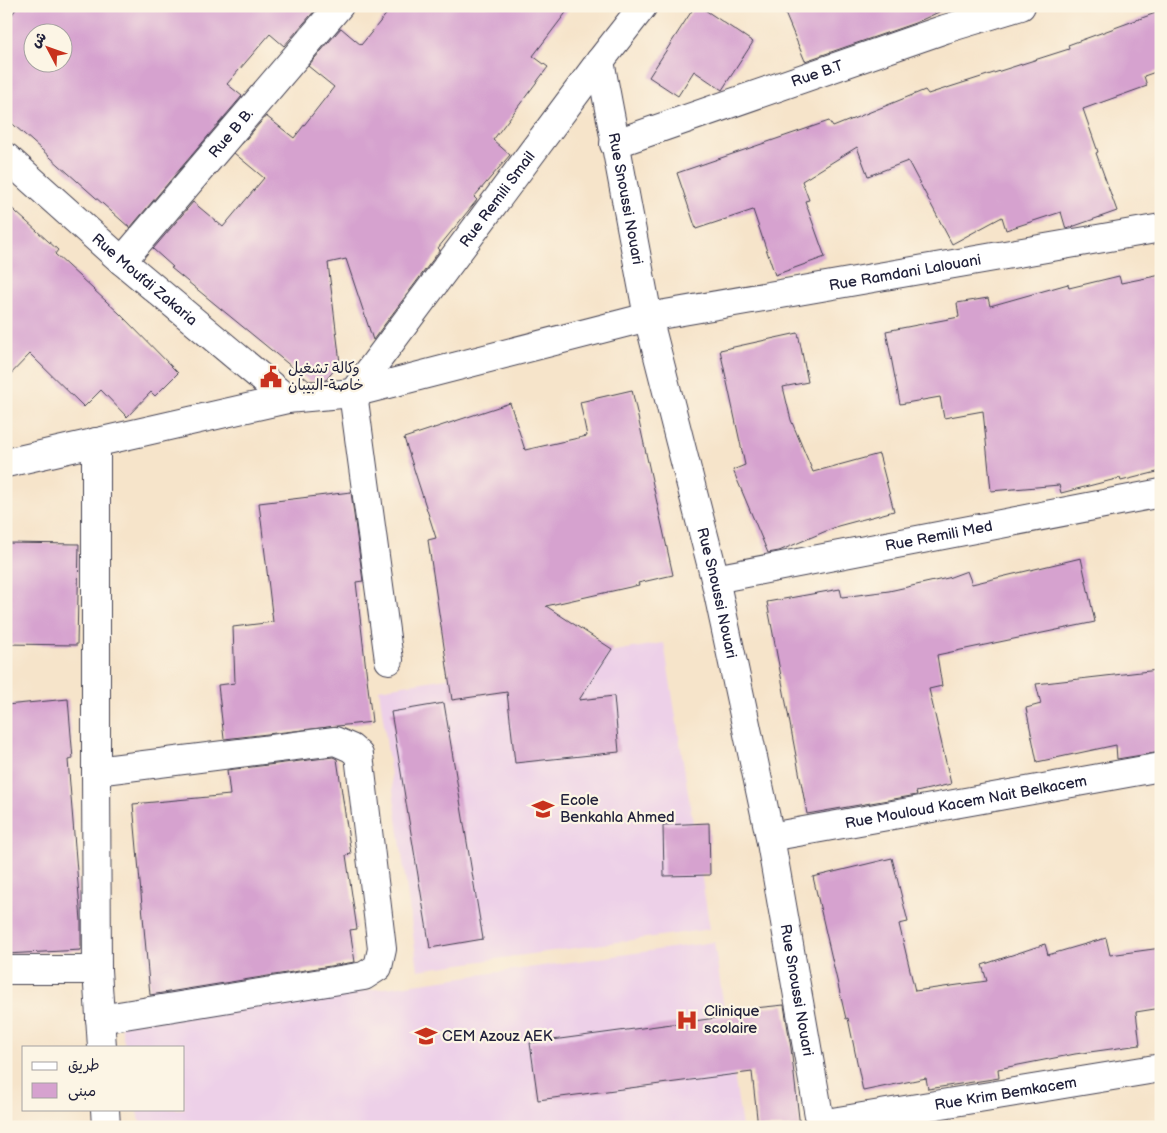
<svg xmlns="http://www.w3.org/2000/svg" width="1167" height="1133" viewBox="0 0 1167 1133" font-family="'Balsamiq Sans','Playpen Sans Arabic',sans-serif">
<style>
.built{fill:#edd0e8}
.building{fill:#d6a2cf;fill-rule:evenodd}
.lines{fill:none;stroke-linecap:round;stroke-linejoin:round}
.minor-casing{stroke:#423f50;stroke-width:30}
.tertiary-casing{stroke:#423f50;stroke-width:30}
.minor{stroke:#fff;stroke-width:28}
.tertiary{stroke:#fff;stroke-width:28}
.labels{text-anchor:middle;stroke-width:4.5;stroke-linejoin:round;paint-order:stroke}
.street-label{font-size:15px;fill:#22223b;stroke:#fcf5e5}
.poi-label{font-size:15px;fill:#22223b;stroke:#fcf5e5;text-anchor:start}
</style>
<rect width="100%" height="100%" fill="#fcf5e5"/>
<filter id="ink" filterUnits="userSpaceOnUse"><feTurbulence type="fractalNoise" baseFrequency=".02" numOctaves="2"/><feDisplacementMap in="SourceGraphic" scale="10" xChannelSelector="R" yChannelSelector="G"/><feConvolveMatrix kernelMatrix="1 2 1 2 8 2 1 2 1" color-interpolation-filters="sRGB"/></filter>
<filter id="wash" filterUnits="userSpaceOnUse"><feTurbulence type="fractalNoise" baseFrequency=".0096" numOctaves="4" result="noise"/><feDisplacementMap in="SourceGraphic" scale="20" xChannelSelector="R" yChannelSelector="G"/><feGaussianBlur stdDeviation="1.12" result="paint"/><feColorMatrix in="noise" values="0 0 0 0 0 0 0 0 0 0 0 0 0 0 0 0 0 1.4 0 .05"/><feComposite in="paint" operator="in"/></filter>
<g filter="url(#wash)">
<rect width="100%" height="100%" fill="#f6e4ca"/>
<g class="built">
<polygon points="664,643 710,929 418,970 379,689"/>
<polygon points="714,942 742,1127 141,1127 137,1109 184,1109 184,1047 125,1047 121,1025"/>
</g>
<g id="blocks">
<g class="building">
<path d="M18,6H315L317,8L284,46L270,34L227,84L242,96L130,228L6,118V23ZM32,32H62V62H32Z"/>
<polygon points="393,6 571,6 533,56 548,67 493,140 510,155 474,197 477,200 438,248 440,250 373,340 346,259 328,263 340,363 326,380 309,381 171,268 173,267 153,249 193,202 223,227 264,178 234,153 266,116 294,138 334,87 308,66 341,28 361,45"/>
<polygon points="695,6 699,6 753,42 722,90 694,71 678,96 649,77"/>
<polygon points="782,6 952,6 915,23 805,61"/>
<polygon points="1161,11 1161,70 1144,76 1147,86 1083,109 1098,152 1096,153 1117,211 1066,229 1061,212 1006,230 1002,217 952,244 908,161 868,176 857,147 802,181 809,200 805,201 825,257 775,275 753,210 696,229 677,173 829,121 833,127 925,90 928,94 1069,49 1068,45"/>
<polygon points="6,203 58,250 55,254 119,313 178,373 155,396 151,392 127,417 101,390 84,407 30,354 6,379"/>
<polygon points="1161,275 1161,471 1121,481 1120,478 1061,493 1059,485 991,491 983,411 944,418 940,397 900,404 886,331 959,317 957,303 988,298 990,306 1068,284 1069,288 1119,276 1121,283"/>
<polygon points="798,333 808,382 783,387 791,420 813,472 879,454 894,511 838,526 779,551 768,553 733,470 745,465 720,350"/>
<polygon points="632,390 673,575 638,583 639,585 546,606 612,649 579,700 614,696 619,752 515,763 507,692 452,700 428,540 436,538 404,438 510,403 525,450 587,436 580,402"/>
<polygon points="351,492 363,581 356,582 372,722 224,739 218,685 235,683 233,627 273,622 259,503"/>
<polygon points="7,543 79,544 77,645 6,644"/>
<polygon points="1081,558 1095,622 937,655 942,686 929,689 951,784 916,792 917,795 807,814 767,602 840,589 842,597 889,591 948,578 967,571 972,584"/>
<polygon points="1158,670 1161,693 1161,752 1117,759 1116,745 1037,762 1026,708 1041,704 1036,684"/>
<polygon points="68,699 73,759 68,760 81,921 81,950 6,954 6,705"/>
<polygon points="444,703 483,939 430,948 391,712"/>
<polygon points="333,757 337,759 351,854 346,855 357,929 350,930 355,962 150,995 133,804 230,795 227,770"/>
<polygon points="709,823 710,875 664,876 663,825"/>
<polygon points="892,858 908,922 899,924 915,991 987,981 982,965 1045,944 1048,955 1106,938 1110,955 1161,948 1161,1008 1136,1012 1140,1045 1075,1054 998,1069 999,1078 928,1089 926,1078 863,1091 848,1018 846,1019 813,877"/>
<polygon points="784,1005 791,1048 800,1127 758,1127 752,1072 538,1100 530,1043 746,1014 745,1009"/>
</g>
</g>
</g>
<g filter="url(#ink)">
<use href="#blocks" fill-opacity="0" stroke="#423f50" stroke-width="1"/>
<g class="lines">
<g class="minor-casing">
<g id="minor">
<path id="s1" d="M600,61L648,317L715,579L770,837L821,1127"/>
<path id="s2" d="M614,144L945,29L1021,6"/>
<path id="s3" d="M6,157L122,261L287,399"/>
<path id="s4" d="M122,261L339,6"/>
<path id="s5" d="M715,579L1161,493"/>
<path id="s6" d="M389,660L353,393L600,61L643,6"/>
<polyline points="96,771 335,741 351,748 359,755 382,949 378,967 364,976 100,1019"/>
<path id="s7" d="M770,837L1161,767"/>
<polyline points="6,970 97,970 96,771 96,442"/>
<polyline points="97,970 102,1047"/>
<polyline points="105,1109 106,1127"/>
<path id="s8" d="M820,1124L1161,1068"/>
</g>
</g>
<g class="tertiary-casing">
<g id="tertiary">
<path id="s9" d="M6,463L287,399L353,393L648,317L1161,228"/>
</g>
</g>
<use href="#minor" class="minor"/>
<use href="#tertiary" class="tertiary"/>
</g>
</g>
<defs>
<g id="civic-bare" transform="scale(1.725)"><path d="M-.6-6.5H3V-4.5H.6V-3L4-1V1h2V6H-6V1h2V-1L-.6-3ZM-1.2 2.5V6h2.4V2.5Z" fill="#c8321e" stroke="#fcf5e5" stroke-width="2.5" paint-order="stroke"/></g>
<g id="school-bare" transform="scale(1.725)"><path d="M0-5L7-2L0 1L-7-2ZM-4 1L0 2.5L4 1V4Q0 6-4 4Z" fill="#c8321e" stroke="#fcf5e5" stroke-width="2.5" paint-order="stroke"/></g>
<g id="hospital-bare" transform="scale(1.725)"><path d="M-5-5h3v3.5h4V-5h3V5h-3V1.5h-4V5h-3Z" fill="#c8321e" stroke="#fcf5e5" stroke-width="2.5" paint-order="stroke"/></g>
</defs>
<g fill-rule="evenodd">
<use href="#civic-bare" x="271" y="377"/>
<use href="#school-bare" x="543" y="809"/>
<use href="#hospital-bare" x="687" y="1020"/>
<use href="#school-bare" x="426" y="1036"/>
</g>
<g class="labels">
<g class="street-label">
<text dy="5" stroke="none"><textPath href="#s2" startOffset="215">Rue B.T</textPath></text>
<text dy="5" stroke="none"><textPath href="#s4" startOffset="168">Rue B B.</textPath></text>
<text dy="5" stroke="none"><textPath href="#s1" startOffset="140">Rue Snoussi Nouari</textPath></text>
<text dy="5" stroke="none"><textPath href="#s6" startOffset="511">Rue Remili Smail</textPath></text>
<text dy="5" stroke="none"><textPath href="#s9" startOffset="920">Rue Ramdani Lalouani</textPath></text>
<text dy="5" stroke="none"><textPath href="#s3" startOffset="185">Rue Moufdi Zakaria</textPath></text>
<text dy="5" stroke="none"><textPath href="#s5" startOffset="228">Rue Remili Med</textPath></text>
<text dy="5" stroke="none"><textPath href="#s1" startOffset="545">Rue Snoussi Nouari</textPath></text>
<text dy="5" stroke="none"><textPath href="#s7" startOffset="199">Rue Mouloud Kacem Nait Belkacem</textPath></text>
<text dy="5" stroke="none"><textPath href="#s1" startOffset="950">Rue Snoussi Nouari</textPath></text>
<text dy="5" stroke="none"><textPath href="#s8" startOffset="188">Rue Krim Bemkacem</textPath></text>
</g>
<g class="poi-label">
<text x="288" y="373">وكالة تشغيل<tspan x="288" dy="17">خاصة-البيبان</tspan></text>
<text x="560" y="805">Ecole<tspan x="560" dy="17">Benkahla Ahmed</tspan></text>
<text x="704" y="1016">Clinique<tspan x="704" dy="17">scolaire</tspan></text>
<text x="442" y="1041">CEM Azouz AEK</text>
</g>
</g>
<rect width="1167" height="1133" fill="none" stroke="#fcf5e5" stroke-width="25"/>
<rect x="22" y="1046" width="162" height="65" fill="#fcf5e5" stroke="#a5a1a1"/>
<rect x="32" y="1062" width="25" height="8" fill="#ffffff" stroke="#a5a1a1"/>
<text x="68" y="1070" font-size="15" fill="#22223b">طريق</text>
<rect x="32" y="1083" width="25" height="15" fill="#d6a2cf" stroke="#a5a1a1"/>
<text x="68" y="1096" font-size="15" fill="#22223b">مبنى</text>
<g transform="translate(48 48) rotate(311)"><circle r="24" fill="#fcf5e5" stroke="#a5a1a1"/>
<path d="M0-4L9 19L0 12L-9 19Z" fill="#c8321e"/>
<text y="-8" font-size="14" font-weight="bold" text-anchor="middle" fill="#22223b">ش</text>
</g>
</svg>
